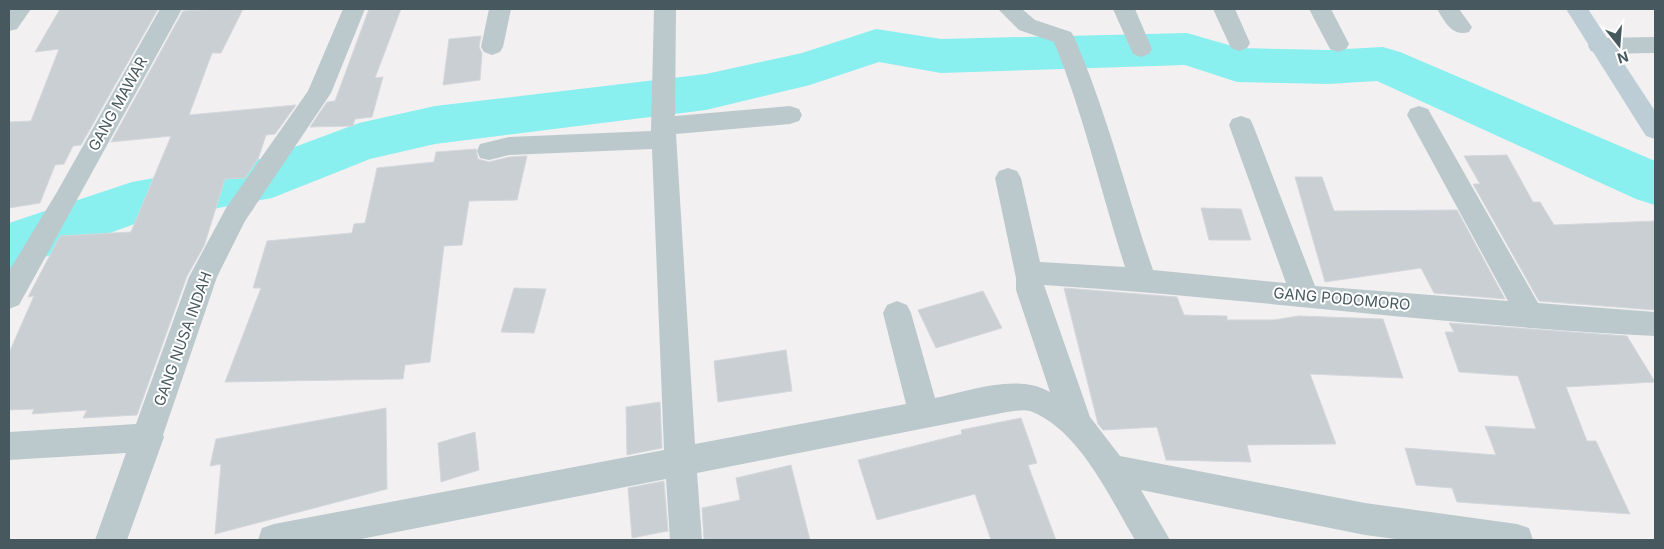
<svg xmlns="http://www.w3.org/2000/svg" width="1664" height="549" viewBox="0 0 1664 549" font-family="Inter,sans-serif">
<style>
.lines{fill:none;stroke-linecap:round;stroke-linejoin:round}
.river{fill:#8aefef;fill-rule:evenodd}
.building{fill:#cacfd3;stroke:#d4d8dc}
.street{fill:#bbc9cd;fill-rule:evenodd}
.secondary{fill:#bdcdd5;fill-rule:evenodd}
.labels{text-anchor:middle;stroke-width:4;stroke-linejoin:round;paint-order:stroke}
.street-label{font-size:15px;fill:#47595f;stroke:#fff}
</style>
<rect width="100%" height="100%" fill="#f3f0f1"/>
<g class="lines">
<polygon class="river" points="876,29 941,39 1187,33 1239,48 1328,50 1383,47 1400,52 1655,161 1655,205 1636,199 1377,81 1328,84 1237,82 1185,65 941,73 879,62 810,85 706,110 435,144 370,159 272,198 137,223 45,257 29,268 9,275 9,223 132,182 265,158 359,123 435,106 706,74 802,53"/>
</g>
<g class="building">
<polygon points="60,9 158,9 81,145 73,146 64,164 55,165 40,203 9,208 9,122 31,121 59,49 35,52"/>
<polygon points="215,9 243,9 221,53 212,53 189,115 296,105 275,134 266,135 258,159 245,178 225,179 204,246 187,276 137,415 83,418 87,410 32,414 34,409 9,410 9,353 34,296 28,297 60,236 131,232 171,136 111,142 183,11"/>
<polygon points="369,9 401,9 375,78 383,77 372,117 355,119 353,126 310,127 327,102 335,101"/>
<polygon points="481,36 479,47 482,53 480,80 443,85 449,39"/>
<polygon points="476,149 478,159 489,162 509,157 527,156 517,200 469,201 462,245 444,246 430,362 405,365 403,379 225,382 261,288 253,288 267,241 352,233 354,224 365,223 377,168 434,162 436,152"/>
<polygon points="1507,155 1533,202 1540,202 1554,225 1655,221 1655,310 1539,301 1473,184 1480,184 1464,156"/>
<polygon points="1295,177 1322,177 1334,211 1457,210 1505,299 1434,293 1421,268 1325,282"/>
<polygon points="1201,208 1241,209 1251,240 1209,240"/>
<polygon points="514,288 546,289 534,333 501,332"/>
<polygon points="1064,288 1177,297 1184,315 1227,316 1227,320 1274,320 1298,316 1383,319 1403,378 1310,374 1336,444 1247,445 1251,462 1166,460 1157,427 1103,430 1098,424"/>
<polygon points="983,291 1002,328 936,348 918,310"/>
<polygon points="1449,323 1627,336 1655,382 1566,387 1587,441 1596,441 1630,514 1457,502 1452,488 1416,485 1405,448 1496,455 1485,426 1536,429 1518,376 1459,372 1445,332 1454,332"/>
<polygon points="786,350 792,391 718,402 714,361"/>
<polygon points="660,402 662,448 627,455 626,407"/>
<polygon points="386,408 387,489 215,534 221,464 210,466 216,439"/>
<polygon points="1021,418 1037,463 1028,465 1056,540 991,540 975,494 877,520 858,460 962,434 961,430"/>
<polygon points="475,432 479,470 441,482 438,443"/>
<polygon points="791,465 810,540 704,540 702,508 740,500 736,478"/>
<polygon points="664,481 668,531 632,538 628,488"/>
</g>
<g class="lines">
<g class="street">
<polygon points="9,9 31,9 17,29 9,31"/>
<polygon points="160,9 182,9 19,305 9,309 9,271 57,192"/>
<polygon points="343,9 365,9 331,93 245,221 217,277 163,435 164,437 127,540 95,540 126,453 9,460 9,432 136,424 189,277 226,208 308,91"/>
<polygon points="489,9 511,9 503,47 500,52 492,55 484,52 481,47"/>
<path d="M654,9H676L675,116L790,106L799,109L802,115L799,121L790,124L676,134L695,444L906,404L883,313L887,305L897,301L907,305L911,313L935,398C970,391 1017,373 1050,392L1016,290V278L995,178L999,171L1008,168L1017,171L1021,178L1040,262L1125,267C1101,193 1084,115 1054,42L1019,30L998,9H1022L1035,20L1071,32L1074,37C1107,112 1126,192 1153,270L1286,283L1229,125L1232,119L1241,116L1250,119L1253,125L1315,286L1508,301L1407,115L1410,109L1419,106L1428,109L1538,303L1655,312V336C1451,326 1248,298 1044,285L1090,417L1120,456L1365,503L1517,524L1529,528L1533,540H1403L1365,535L1141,490L1170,540H1135C1110,498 1079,429 1030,411C1024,409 1014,411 1007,412L697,473L702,540H670L666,479L356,540H258L262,528L274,524L664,450L652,149L509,155L489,160L480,158L477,151L480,144L509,137L651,131Z"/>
<polygon points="1113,9 1135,9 1152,49 1149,54 1141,57 1133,54"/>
<polygon points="1213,9 1235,9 1250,43 1247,48 1239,51 1231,48"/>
<polygon points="1309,9 1331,9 1349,44 1346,49 1338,52 1330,49"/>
<path d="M1437,9H1459L1472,27L1469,32C1452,37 1445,22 1437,9Z"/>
<polygon points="1655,37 1655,53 1599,54 1591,51 1588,46 1591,41 1599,38"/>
</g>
<polygon class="secondary" points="1566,9 1588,9 1655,111 1655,139 1646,136"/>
</g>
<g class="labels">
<g class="street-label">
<text transform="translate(118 104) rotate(-61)" y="5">GANG MAWAR</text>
<text transform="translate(1342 299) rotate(5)" y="5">GANG PODOMORO</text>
<text transform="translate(183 339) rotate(-70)" y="5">GANG NUSA INDAH</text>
</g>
</g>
<rect width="1664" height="549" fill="none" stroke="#47595f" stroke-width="20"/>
<g transform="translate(1619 45) rotate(163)" stroke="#ffffff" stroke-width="4" paint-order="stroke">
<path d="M0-4L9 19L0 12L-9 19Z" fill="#47595f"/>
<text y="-8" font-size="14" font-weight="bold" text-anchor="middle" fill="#47595f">N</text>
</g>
</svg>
